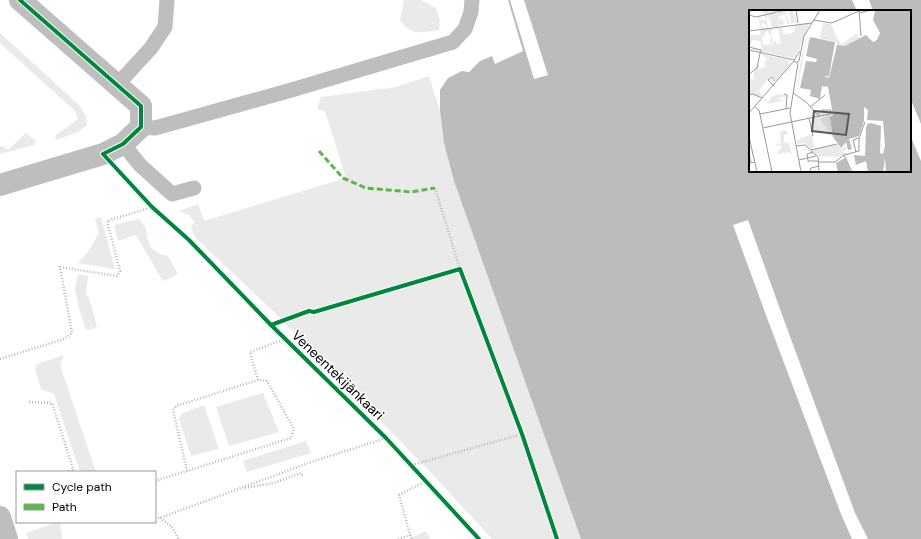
<svg xmlns="http://www.w3.org/2000/svg" width="921" height="539" viewBox="0 0 921 539" font-family="'DM Sans',sans-serif">
<style>
.green{fill:#eaeaea}
.water{fill:#bcbcbc;fill-rule:evenodd}
.pier{fill:#fff}
.lines{fill:none;stroke-linecap:round;stroke-linejoin:round}
.path{stroke:#b8b8b8;stroke-width:2.5;stroke-dasharray:1 2;stroke-linecap:butt}
.service{stroke:#bebebe;stroke-width:15}
.minor{stroke:#bebebe;stroke-width:22}
.quiet{stroke:#58b947;stroke-width:3;stroke-dasharray:6 3;stroke-linecap:butt}
.cycleway-casing{stroke:#fff;stroke-width:6}
.cycleway{stroke:#00873e;stroke-width:4}
.labels{text-anchor:middle;stroke-width:3;stroke-linejoin:round;paint-order:stroke}
.street-label{font-size:14px;fill:#000;stroke:#fff}
.inset-road{fill:none;stroke:#999;stroke-width:1}
.view{fill:#595959;fill-opacity:0.15;stroke:#595959;stroke-width:2}
.inset-edge{fill:none;stroke:#000;stroke-width:2}
</style>
<rect width="100%" height="100%" fill="#fff"/>
<g class="green">
<path d="M404,0H421L436,8L440,21L439,30C420,32 412,37 400,20Z"/>
<polygon points="0,33 79,105 86,116 87,125 78,132 56,140 55,136 78,119 75,111 0,43"/>
<polygon points="429,76 440,111 444,143 581,539 492,539 433,475 344,383 340,382 341,380 275,313 204,246 194,236 191,225 195,223 189,215 179,211 198,204 204,221 346,178 325,111 317,109 321,97 396,87"/>
<polygon points="26,133 36,141 34,145 0,154 0,147 2,146 8,150"/>
<polygon points="101,217 115,269 78,263 88,252 99,233 95,219"/>
<polygon points="139,219 146,228 147,238 151,248 160,254 168,256 178,274 163,281 136,235 118,241 114,225"/>
<polygon points="78,274 88,276 86,294 89,298 97,327 90,330 86,329 79,309 75,289"/>
<polygon points="64,355 60,365 96,472 80,472 54,394 41,389 35,369 37,364"/>
<polygon points="263,393 279,432 229,446 216,407"/>
<polygon points="204,405 219,449 191,456 179,419 181,414"/>
<polygon points="306,441 311,453 247,472 243,461"/>
<polygon points="58,522 60,522 62,539 28,539 26,533"/>
<polygon points="426,531 430,539 409,539"/>
</g>
<path class="water" d="M508,0H921V539H581L454,181L444,143L440,111V90L448,78L462,71L469,72L480,61L492,56L495,64L523,51ZM750,11H910V171H750Z"/>
<g class="pier">
<polygon points="510,0 524,0 548,75 534,79"/>
<polygon points="852,0 869,0 873,11 857,11"/>
<polygon points="910,98 921,124 921,161 910,135"/>
<polygon points="748,220 781,312 855,513 868,539 852,539 841,514 766,315 733,225"/>
</g>
<g class="lines">
<g class="path">
<polyline points="435,188 460,269 522,434 557,539"/>
<polyline points="271,325 309,311 314,312 460,269"/>
<polyline points="0,359 64,339 72,333 60,267 117,276 120,271 107,221 152,207"/>
<polyline points="258,380 250,352 285,339"/>
<polyline points="29,402 52,403 74,472"/>
<polyline points="412,465 522,434"/>
<polyline points="66,472 73,470"/>
<polyline points="155,481 291,438 294,429 267,381 258,380 176,406 173,410 187,471"/>
<polyline points="245,488 274,483 301,473 303,477"/>
<polyline points="155,517 160,518 311,462 386,438"/>
<polyline points="160,518 171,526 179,539"/>
<polyline points="410,535 412,539"/>
<polyline points="398,539 410,535 399,495 426,481"/>
</g>
<g class="service">
<polyline points="117,85 151,48 165,27 167,0"/>
<polyline points="141,127 155,128 288,91 453,42 465,29 471,12 472,0"/>
<polyline points="123,144 140,165 172,194 194,188"/>
</g>
<g class="minor">
<polyline points="0,185 103,154 123,144 141,127 141,106 20,0"/>
<polyline points="0,517 7,539"/>
</g>
<polyline class="quiet" points="319,151 343,178 366,188 411,192 435,188"/>
<g class="cycleway-casing">
<g id="cycleway">
<polyline points="20,0 141,106 141,127 123,144 103,154 152,207 189,240 271,325 386,438 479,539"/>
<polyline points="271,325 309,311 314,312 460,269 522,434 557,539"/>
</g>
</g>
<use href="#cycleway" class="cycleway"/>
</g>
<g class="labels">
<g class="street-label">
<text transform="translate(338 375) rotate(44)" y="5">Veneentekijänkaari</text>
</g>
</g>
<g transform="translate(749 10)">
<rect width="162" height="162" fill="#fff"/>
<path d="M13,0L22,2V0H27L26,4H29L30,12L31,7L36,14L31,15V13L29,17H23L20,8L17,6L19,18L15,13L13,14L14,18L26,19L22,21L24,33H21L22,27L18,21L13,28L14,35L24,34L26,30L28,34L32,33L29,19L33,17L34,24H40L46,21L45,16L61,12L50,40L44,48L0,39H13L11,31L4,30L0,36L1,25H12L11,22L6,23L11,22L12,18L9,7L12,6L11,10H17ZM38,0H43L48,12L42,14L40,0L37,4L41,14H38L36,4L30,7L29,3ZM74,13L82,14L89,30L93,34L107,24L111,28L96,36H87L88,32L71,28ZM58,25V26L48,83L51,55ZM12,44L43,51L38,52L42,53L28,71L22,66L10,80L13,87L0,84V70L5,69V62L10,53V59L16,57V53H11L16,52L18,48ZM29,84L37,85L36,90L35,86L33,88L27,87L35,91L19,94L22,87ZM81,105L85,125L84,127L71,109ZM34,120H37L39,124L35,125V133H40L43,145L41,142L28,144L33,136L29,135L27,137V134L32,133L31,126L35,125L31,126V123ZM63,124L65,138L61,139L55,133L48,134V130ZM96,133L97,140L93,141L95,143H100L88,147L69,146L63,140L88,134L93,140Z" fill="#eaeaea"/>
<path d="M162,0V162H137L136,148L134,162H119L117,151L107,155L105,145L116,146L117,119L118,114L122,113L132,116L131,143L134,144L136,136L134,111L118,110L119,100L115,97V111L110,126L100,129L103,139L99,140L97,132L92,138L84,127L81,107L84,105L79,77L73,76L71,89L61,86L62,80L51,78L57,51L67,52L68,49L57,46L61,27L86,32L80,66H75L80,68L88,35L96,36L117,25L124,32L128,30L131,23L124,10L126,1ZM96,148L102,162H89L87,153Z" fill="#bcbcbc"/>
<path class="inset-road" d="M47,0L49,13M110,0L112,26M110,3L122,0M0,5L7,7L37,0M64,10L83,13L110,1M0,21L63,13M0,37L12,40V43M0,40L45,50M51,41L45,50L47,53L50,51L55,26L71,0M49,53L41,103L52,162M0,64L8,58L11,43M25,76L19,70L23,67L26,71M35,84L38,85L37,99M0,85L4,84L13,88M6,97L10,100L23,162M61,97L76,85M0,103L45,51M11,104L41,98M69,104L73,100H82V104L70,106M60,108L64,126M14,118L70,106L57,92L44,83M0,127L8,162M47,136L56,135L69,147L70,162M62,140L88,134M64,142L58,144L59,151H70M107,142L104,130L110,128M0,144L2,153L6,152M95,145L103,162M50,150L67,146M70,152H86L95,145L110,141V128L116,112M61,162L62,158L70,156"/>
<path class="view" d="M65,101L100,104L97,125L63,121Z"/>
<rect width="162" height="162" class="inset-edge"/>
</g>
<rect x="16" y="471" width="140" height="52" fill="#ffffff" stroke="#999999"/>
<rect x="24" y="484" width="20" height="6" fill="#00873e" stroke="#999999"/>
<text x="52" y="491" font-size="12" fill="#000000">Cycle path</text>
<rect x="24" y="504" width="20" height="6" fill="#58b947" stroke="#999999"/>
<text x="52" y="511" font-size="12" fill="#000000">Path</text>
</svg>
